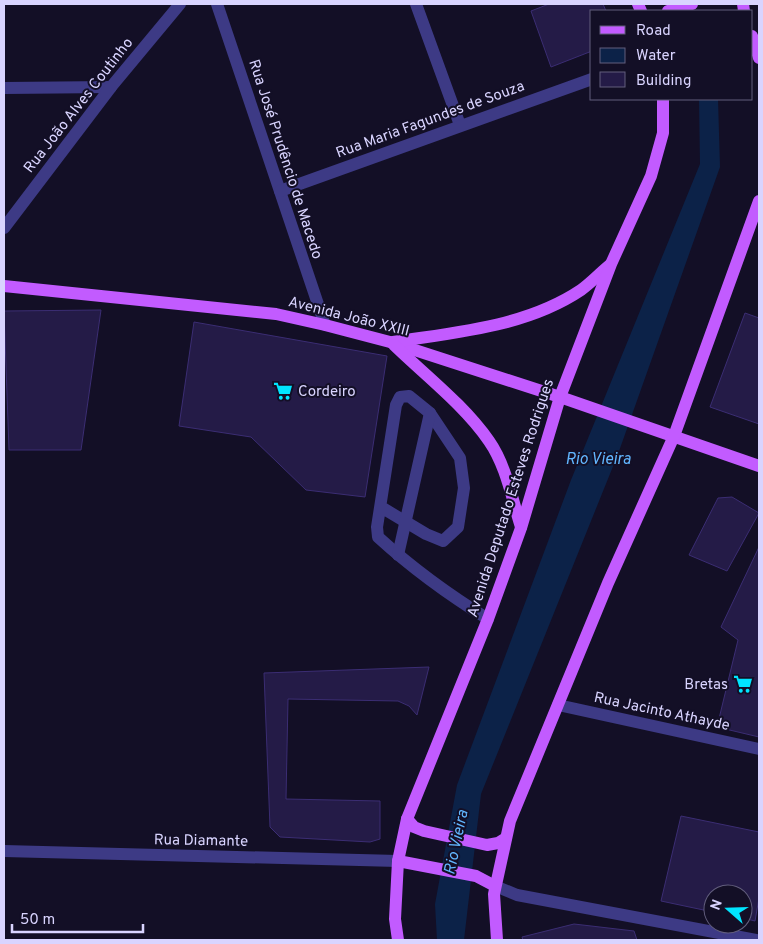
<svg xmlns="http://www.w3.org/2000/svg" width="763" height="944" viewBox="0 0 763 944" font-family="Overpass,sans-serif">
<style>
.water{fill:#0c2248}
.building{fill:#241b47;stroke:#3b2d73}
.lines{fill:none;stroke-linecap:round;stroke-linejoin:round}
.minor{stroke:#3d3a85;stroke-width:12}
.major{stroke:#c25bff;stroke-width:12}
.labels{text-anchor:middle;stroke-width:4;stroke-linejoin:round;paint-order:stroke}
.street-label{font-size:15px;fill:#d9d4ff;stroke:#130f26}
.poi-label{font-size:15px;fill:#d9d4ff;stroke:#130f26;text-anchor:start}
.water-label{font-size:16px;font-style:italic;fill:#62b6ff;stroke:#130f26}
</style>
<rect width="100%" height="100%" fill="#130f26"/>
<polygon class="water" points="699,99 718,99 720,167 618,454 481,794 464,940 437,940 435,904 457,785 571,480 700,164"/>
<g class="building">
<polygon points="549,4 603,4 606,11 592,11 592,51 551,67 531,11"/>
<polygon points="101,310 81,450 9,450 4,311"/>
<polygon points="745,313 759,318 759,424 710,407"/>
<polygon points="194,322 387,356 365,497 306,490 251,437 179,426"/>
<polygon points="732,497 759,513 727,571 689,555 718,498"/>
<polygon points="759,547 759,737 717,727 738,640 721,627"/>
<polygon points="429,667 417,715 409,706 398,701 288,699 286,799 380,801 380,839 370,842 280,837 270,827 264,673"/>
<polygon points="681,816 759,832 759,898 755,921 743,918 743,894 713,894 713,912 661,901"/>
<polygon points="574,924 634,931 637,940 523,940 522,937"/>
</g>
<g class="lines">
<g class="minor">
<polyline points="217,4 325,325"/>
<polyline points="416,4 460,125"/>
<polyline points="4,88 111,87"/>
<polyline points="280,191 592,79"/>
<polyline points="4,228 111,87 180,4"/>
<path d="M381,507L426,534L443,541L458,527L464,488L460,458L430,413L409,396L400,397L396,405L377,527L378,537C412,568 449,595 488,619"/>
<polyline points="398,555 430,413"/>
<polyline points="558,705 759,749"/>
<polyline points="4,851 398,861"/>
<polyline points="495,886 517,895 756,940"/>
</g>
<g class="major">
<polyline points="638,4 641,11"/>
<polyline points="743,4 744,11"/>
<polyline points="668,11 692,4"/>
<polyline points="752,36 759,58"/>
<polyline points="4,286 276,314 325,325 390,342 560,397 759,466"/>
<path d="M393,342C456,332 526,327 581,290C591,283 600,273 610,265"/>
<path d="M394,345C426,376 464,405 489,441C506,465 512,499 521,527"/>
<polyline points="407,819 414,827 424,831 487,845 498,843 506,838"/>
<polyline points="398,861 476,876 495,886"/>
<polyline points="398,940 395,919 398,861 407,819 488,619 521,528 560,397 611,264 651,176 663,133 663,99"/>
<polyline points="497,940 494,894 510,821 608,583 674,436 759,201"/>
</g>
</g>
<defs>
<g id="supermarket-bare" transform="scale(1.5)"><path d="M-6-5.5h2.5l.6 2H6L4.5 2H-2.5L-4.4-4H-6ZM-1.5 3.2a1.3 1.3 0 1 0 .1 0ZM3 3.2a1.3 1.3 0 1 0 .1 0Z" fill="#00e5ff" stroke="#130f26" stroke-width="2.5" paint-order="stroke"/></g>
</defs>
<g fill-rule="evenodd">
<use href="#supermarket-bare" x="283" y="391"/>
<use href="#supermarket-bare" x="743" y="684"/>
</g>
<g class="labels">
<g class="street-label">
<text transform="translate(78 105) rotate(-52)" y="5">Rua João Alves Coutinho</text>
<text transform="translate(430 119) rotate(-20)" y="5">Rua Maria Fagundes de Souza</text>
<text transform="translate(286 159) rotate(72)" y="5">Rua José Prudêncio de Macedo</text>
<text transform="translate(349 316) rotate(14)" y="5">Avenida João XXIII</text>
<text transform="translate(510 498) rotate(-72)" y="5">Avenida Deputado Esteves Rodrigues</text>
<text transform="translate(662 711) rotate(12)" y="5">Rua Jacinto Athayde</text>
<text transform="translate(201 840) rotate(1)" y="5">Rua Diamante</text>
</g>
<g class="poi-label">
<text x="298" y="396">Cordeiro</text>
<text x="728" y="689" text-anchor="end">Bretas</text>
</g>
<g class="water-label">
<text x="598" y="464">Rio Vieira</text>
<text transform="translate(455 842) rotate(-78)" y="6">Rio Vieira</text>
</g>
</g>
<rect width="763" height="944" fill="none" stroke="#d9d4ff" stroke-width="10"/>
<rect x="590" y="10" width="162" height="90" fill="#130f26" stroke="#625e7d"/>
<rect x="600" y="26" width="25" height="8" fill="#c25bff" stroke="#625e7d"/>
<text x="636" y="35" font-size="15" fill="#d9d4ff">Road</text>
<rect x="600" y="48" width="25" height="15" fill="#0c2248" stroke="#625e7d"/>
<text x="636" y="60" font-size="15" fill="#d9d4ff">Water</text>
<rect x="600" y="72" width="25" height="15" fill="#241b47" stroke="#625e7d"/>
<text x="636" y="85" font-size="15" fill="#d9d4ff">Building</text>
<g transform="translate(728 909) rotate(290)"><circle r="24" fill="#130f26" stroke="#625e7d"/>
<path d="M0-4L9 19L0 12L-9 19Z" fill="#00e5ff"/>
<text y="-8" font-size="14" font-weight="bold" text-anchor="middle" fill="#d9d4ff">N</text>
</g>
<path d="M12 924v8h131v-8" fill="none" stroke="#d9d4ff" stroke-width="2.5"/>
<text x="20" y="924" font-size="15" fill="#d9d4ff" stroke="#130f26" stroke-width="4" paint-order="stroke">50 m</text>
</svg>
